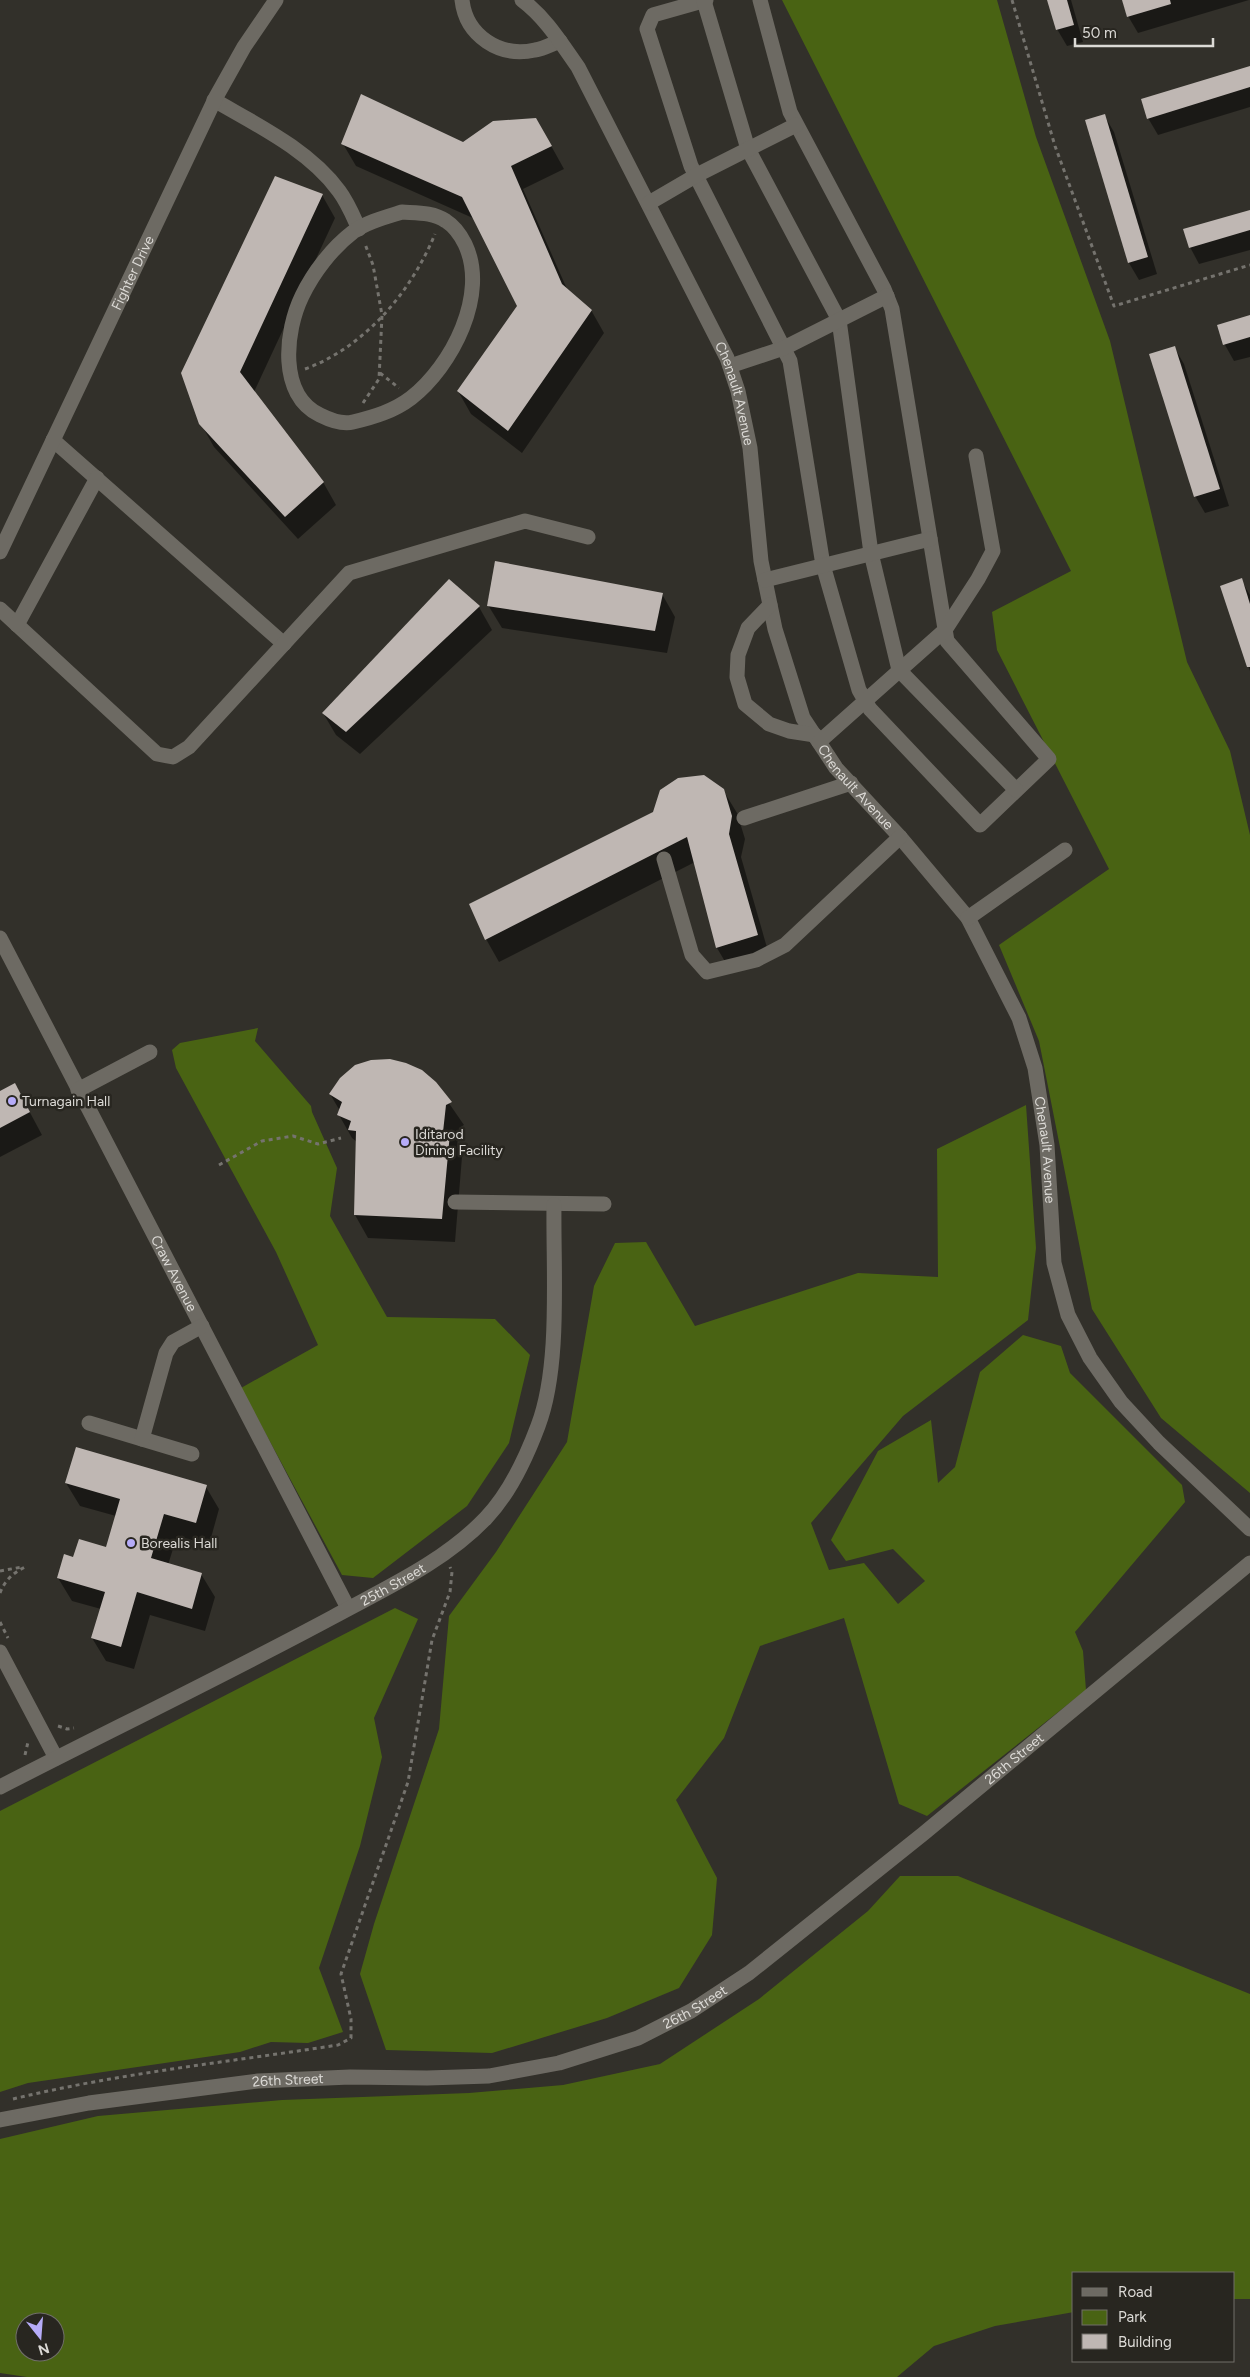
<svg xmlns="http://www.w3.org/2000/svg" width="1250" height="2377" viewBox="0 0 1250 2377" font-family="Figtree,sans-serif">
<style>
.green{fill:#496313;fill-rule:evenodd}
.shadow{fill:#0007}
.building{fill:#bfb7b3}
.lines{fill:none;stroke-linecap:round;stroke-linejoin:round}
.path{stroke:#75736e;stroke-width:3;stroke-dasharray:4 4;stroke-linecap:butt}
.minor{stroke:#6d6a63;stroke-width:15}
.poi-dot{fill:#b6acf8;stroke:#282620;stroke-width:2}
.labels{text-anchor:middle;stroke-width:5;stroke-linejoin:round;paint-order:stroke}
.street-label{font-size:14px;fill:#dcdad6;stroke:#282620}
.poi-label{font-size:14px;fill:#dcdad6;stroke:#282620;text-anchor:start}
</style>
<rect width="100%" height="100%" fill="#32302a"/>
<g class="green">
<polygon points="782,0 997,0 1036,137 1110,341 1187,662 1230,751 1250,835 1250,1493 1161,1418 1092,1309 1039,1041 999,945 1109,869 997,650 992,612 1071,571"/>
<polygon points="258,1028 255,1041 311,1106 312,1112 337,1168 330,1216 387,1317 495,1319 530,1355 509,1443 467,1506 373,1578 342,1575 241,1388 318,1345 276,1252 176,1068 172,1050 180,1043"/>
<polygon points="1026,1105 1036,1248 1028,1320 903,1416 811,1523 829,1570 864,1563 898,1604 925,1581 893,1549 846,1561 831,1540 878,1451 931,1420 938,1483 955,1467 980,1372 1023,1335 1061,1346 1070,1373 1182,1485 1185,1502 1075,1632 1083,1651 1086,1690 927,1816 899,1804 844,1618 760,1646 724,1738 676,1800 717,1878 712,1935 679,1988 607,2018 492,2053 386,2050 360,1974 374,1924 439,1729 449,1616 496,1552 567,1442 594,1286 615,1243 646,1242 695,1326 858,1273 938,1277 937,1149"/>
<polygon points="395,1608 418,1619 374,1718 382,1757 360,1846 319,1968 343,2032 308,2043 271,2042 240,2052 28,2083 0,2092 0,1811"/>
<path d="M900,1876H958L1250,1994V2299H1234V2273H1074V2312L995,2326L934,2346L897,2377H27L0,2373V2139L98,2116L282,2100L469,2093L563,2085L660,2064L759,1999L868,1911ZM25,2322H55V2352H25Z"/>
</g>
<g class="shadow">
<polygon points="1049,0 1071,0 1083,42 1067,46 1057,29"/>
<polygon points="1123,0 1249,0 1138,33 1128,16"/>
<polygon points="1250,67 1250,107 1158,135 1148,118"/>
<polygon points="1104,115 1114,132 1157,274 1139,280 1129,263 1086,121"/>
<polygon points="549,142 564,169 523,189 567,289 591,310 604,333 522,453 471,414 458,391 519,306 475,219 356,166 343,144"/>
<polygon points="322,195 335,218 254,392 323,482 336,505 298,539 214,447 201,424"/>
<polygon points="1250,211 1250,250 1199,264 1190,247 1185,230"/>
<polygon points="1250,317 1250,357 1234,361 1225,345 1219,326"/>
<polygon points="1174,347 1184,364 1229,506 1205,513 1195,496"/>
<polygon points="1241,580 1250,595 1250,671 1222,586"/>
<polygon points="662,594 675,617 667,653 502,628 488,605"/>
<polygon points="479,607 492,630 360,754 336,735 323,713"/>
<polygon points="723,790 737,813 745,839 741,857 770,958 730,970 717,948 695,862 499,962 486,939 654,813"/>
<polygon points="435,1083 464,1125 459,1128 457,1147 462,1157 455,1242 368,1238 355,1215 357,1142 352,1138 339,1115 340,1111 330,1094"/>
<polygon points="0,1092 27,1107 42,1135 0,1157"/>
<polygon points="66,1483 206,1487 219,1509 209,1545 177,1536 168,1565 201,1574 215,1597 205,1631 150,1615 134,1669 106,1661 92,1638 101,1609 72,1601 58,1578 74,1558 107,1549 116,1516 80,1506"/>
</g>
<g class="building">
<polygon points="1047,0 1067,0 1074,25 1056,30"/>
<polygon points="1122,0 1170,0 1171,4 1127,17"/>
<polygon points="1250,66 1250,87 1147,119 1141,99"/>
<polygon points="361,94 463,142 493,121 536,118 552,146 511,166 562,284 592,310 508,431 457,391 517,306 462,197 341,144"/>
<polygon points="1105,114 1148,257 1128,263 1085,120"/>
<polygon points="275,176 323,194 240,372 324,482 285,517 199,424 181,373"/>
<polygon points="1250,210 1250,230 1189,248 1183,229"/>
<polygon points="1250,315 1250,337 1223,345 1217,325"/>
<polygon points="1175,346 1220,489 1194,497 1149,354"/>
<polygon points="495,561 663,593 655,631 487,606"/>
<polygon points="1242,578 1250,604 1250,667 1247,667 1220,586"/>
<polygon points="449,579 480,606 346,732 322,713"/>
<polygon points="704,775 724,789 732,816 729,834 758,935 716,948 687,837 485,940 469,904 653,812 660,790 678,778"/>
<polygon points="390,1059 406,1063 422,1070 436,1082 452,1102 446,1105 443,1132 450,1133 442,1219 354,1215 356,1131 348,1130 351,1121 337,1115 342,1102 329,1094 340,1078 355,1065 371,1060"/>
<polygon points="15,1083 30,1112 0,1128 0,1091"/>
<polygon points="76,1447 207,1485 196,1523 164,1514 151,1558 202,1573 192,1609 137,1592 121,1647 91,1638 105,1592 57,1578 64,1554 73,1557 79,1539 106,1547 120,1499 65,1483"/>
</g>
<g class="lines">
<g class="path">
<polyline points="1012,0 1055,146 1114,306 1250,265"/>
<path d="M305,369C365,347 411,292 435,234"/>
<polyline points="380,373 399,388"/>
<polyline points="363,403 379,379 382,315 373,265 365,244"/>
<polyline points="219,1165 262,1141 293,1136 318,1144 341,1138"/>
<polyline points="0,1571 22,1567"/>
<path d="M0,1593C5,1580 13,1573 25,1567"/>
<polyline points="0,1622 8,1638"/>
<polyline points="58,1726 67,1729 74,1728"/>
<polyline points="25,1755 28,1742"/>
<path d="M13,2099C120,2073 229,2062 338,2045L351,2038V2019L341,1974L408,1782L432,1640L450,1592L452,1572L450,1567"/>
</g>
<g class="minor">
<path d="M462,0C466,36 500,58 535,50C543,49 552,44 560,41"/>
<path id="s1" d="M522,0C546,18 561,43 578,67L727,358L738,391L750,448L761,561L775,629L803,718L836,768L900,837L968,918L1019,1018L1035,1068L1047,1145L1054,1263L1068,1315L1090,1358L1121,1402L1159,1443L1250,1529"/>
<polyline points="706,0 653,15 647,29 691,166 790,361 823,565 859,690 870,709 980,825 1049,759 947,641 892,309 884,289 790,112 760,0"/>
<polyline points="704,1 748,149 839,320 871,553 899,670 1016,790"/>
<path d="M214,100C257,125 309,150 339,191C348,203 353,216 359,229"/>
<polyline points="649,203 697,175 796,125"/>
<path d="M402,212C417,213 433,212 446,221C454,226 461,236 465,244C489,294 452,366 411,398C394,411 374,417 353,422C342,425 330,420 320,415C278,395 285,331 302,296C313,273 332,248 353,232C367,222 386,217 402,212Z"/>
<polyline points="730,366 784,348 887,296"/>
<polyline points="53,440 284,644"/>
<path id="s2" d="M0,552L216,97L244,47L276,0"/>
<polyline points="765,580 930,539"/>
<polyline points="770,605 748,628 738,655 737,677 745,704 769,724 789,731 815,735"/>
<polyline points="0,609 157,754 173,757 189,747 349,573 525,521 588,537"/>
<polyline points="17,625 97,478"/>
<polyline points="819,742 945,630 978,579 993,551 976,456"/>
<polyline points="744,818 851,783"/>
<polyline points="664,859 692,955 707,972 756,960 785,945 900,837"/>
<polyline points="968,918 1065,850"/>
<path id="s3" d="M0,938L348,1608"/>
<polyline points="78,1090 150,1052"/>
<polyline points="455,1202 604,1204"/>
<polyline points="89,1423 192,1454"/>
<polyline points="142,1439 166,1353 173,1342 202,1326"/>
<polyline points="0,1652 56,1758"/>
<path id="s4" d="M0,1787C111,1730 223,1676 333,1617C386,1588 444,1562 486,1518C510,1493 526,1458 538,1426C561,1366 553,1270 554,1205"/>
<path id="s5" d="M0,2120L89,2103L258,2081L350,2077L427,2078L489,2076L559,2063L638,2038L691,2011L749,1973L923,1834L1250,1563"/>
</g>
</g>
<g class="poi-dot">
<circle cx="12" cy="1101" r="5"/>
<circle cx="405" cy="1142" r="5"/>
<circle cx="131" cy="1543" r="5"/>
</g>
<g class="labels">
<g class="street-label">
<text dy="5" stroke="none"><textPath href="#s2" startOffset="309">Fighter Drive</textPath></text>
<text dy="5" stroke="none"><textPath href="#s1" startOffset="451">Chenault Avenue</textPath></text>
<text dy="5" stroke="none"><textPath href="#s1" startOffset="871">Chenault Avenue</textPath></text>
<text dy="5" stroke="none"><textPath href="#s1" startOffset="1291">Chenault Avenue</textPath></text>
<text dy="5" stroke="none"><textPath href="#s3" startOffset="378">Craw Avenue</textPath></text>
<text dy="5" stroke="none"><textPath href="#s4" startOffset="442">25th Street</textPath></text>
<text dy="5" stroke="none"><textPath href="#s5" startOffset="1116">26th Street</textPath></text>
<text dy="5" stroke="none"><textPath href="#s5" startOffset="711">26th Street</textPath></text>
<text dy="5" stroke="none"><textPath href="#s5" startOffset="291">26th Street</textPath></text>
</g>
<g class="poi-label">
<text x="22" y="1106">Turnagain Hall</text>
<text x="415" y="1139">Iditarod<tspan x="415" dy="16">Dining Facility</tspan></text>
<text x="141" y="1548">Borealis Hall</text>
</g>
</g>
<rect x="1072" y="2272" width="162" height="90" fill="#282620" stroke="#706e69"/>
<rect x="1082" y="2288" width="25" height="8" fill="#6d6a63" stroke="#706e69"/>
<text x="1118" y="2297" font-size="15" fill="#dcdad6">Road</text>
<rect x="1082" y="2310" width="25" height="15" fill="#496313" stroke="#706e69"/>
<text x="1118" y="2322" font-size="15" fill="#dcdad6">Park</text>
<rect x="1082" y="2334" width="25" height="15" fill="#bfb7b3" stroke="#706e69"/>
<text x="1118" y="2347" font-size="15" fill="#dcdad6">Building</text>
<g transform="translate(40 2337) rotate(163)"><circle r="24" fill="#282620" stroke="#706e69"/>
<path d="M0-4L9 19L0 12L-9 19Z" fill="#b6acf8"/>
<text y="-8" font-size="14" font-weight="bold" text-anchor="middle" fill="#dcdad6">N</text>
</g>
<path d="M1075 38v8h138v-8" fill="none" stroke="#dcdad6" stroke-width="2.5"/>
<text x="1082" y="38" font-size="15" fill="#dcdad6" stroke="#282620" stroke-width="4" paint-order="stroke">50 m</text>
</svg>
